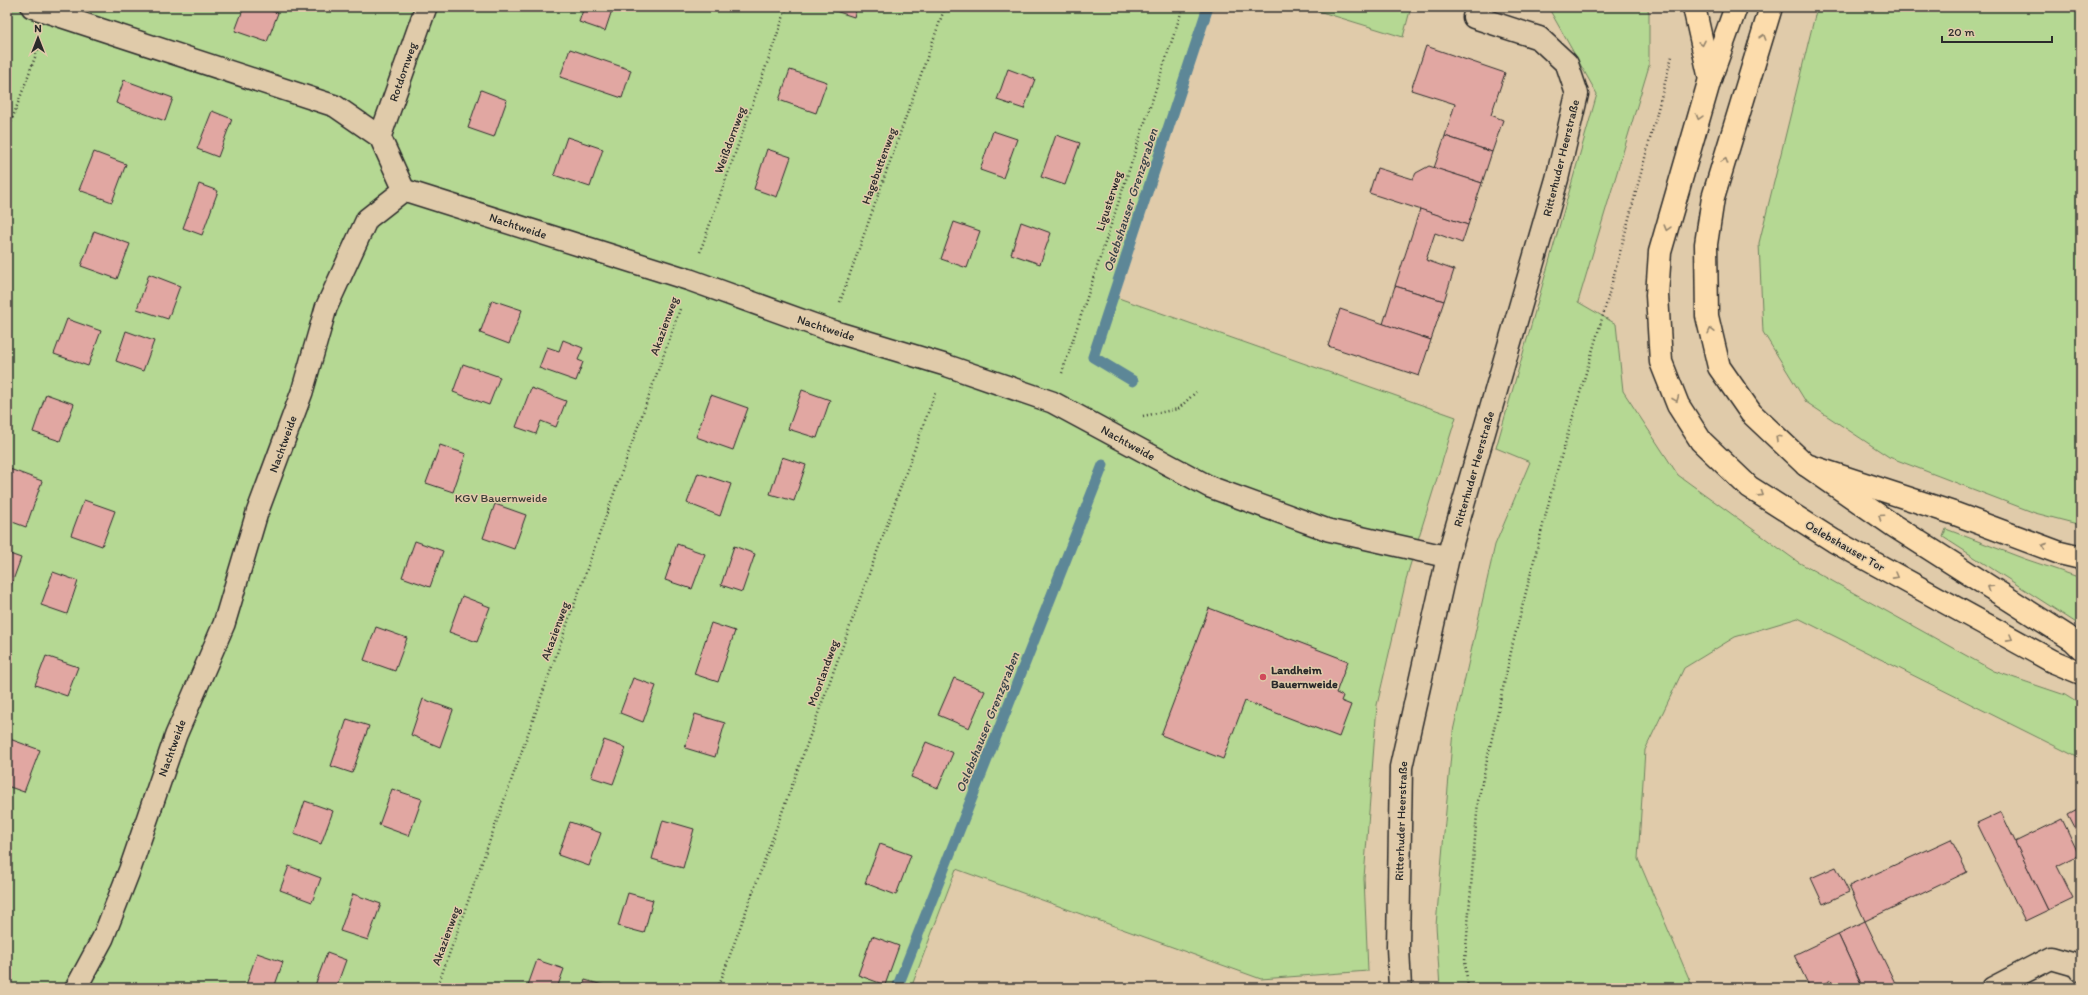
<svg xmlns="http://www.w3.org/2000/svg" width="2088" height="995" viewBox="0 0 2088 995" font-family="Itim,sans-serif">
<style>
.green{fill:#b5d893;stroke:#70825f}
.lines{fill:none;stroke-linecap:round;stroke-linejoin:round}
.stream{stroke:#5d8797;stroke-width:11}
.building{fill:#e1a7a2;stroke:#2b2b2b}
.service-casing{stroke:#2b2b2b;stroke-width:24}
.minor-casing{stroke:#2b2b2b;stroke-width:25}
.trunk-casing{stroke:#2b2b2b;stroke-width:25}
.motorway-casing{stroke:#2b2b2b;stroke-width:25}
.path{stroke:#2b2b2b;stroke-width:2.5;stroke-dasharray:1 3;stroke-linecap:butt}
.service{stroke:#e0cbaa;stroke-width:21}
.minor{stroke:#e0cbaa;stroke-width:22}
.trunk{stroke:#fcdcac;stroke-width:22}
.motorway{stroke:#fcdcac;stroke-width:22}
.oneway{stroke:#94846c}
.poi-dot{fill:#d1495b;stroke:#e0cbaa;stroke-width:1.5}
.labels{text-anchor:middle;stroke-width:3;stroke-linejoin:round;paint-order:stroke}
.street-label{font-size:12px;fill:#2b2b2b;stroke:#e0cbaa}
.park-label{font-size:12px;fill:#393c35;stroke:#e0cbaa}
.poi-label{font-size:12px;font-weight:bold;fill:#2b2b2b;stroke:#e0cbaa;text-anchor:start}
.water-label{font-size:13px;font-style:italic;fill:#374246;stroke:#e0cbaa}
</style>
<rect width="100%" height="100%" fill="#e0cbaa"/>
<filter id="ink" filterUnits="userSpaceOnUse"><feTurbulence type="fractalNoise" baseFrequency=".025" numOctaves="2"/><feDisplacementMap in="SourceGraphic" scale="8" xChannelSelector="R" yChannelSelector="G"/><feConvolveMatrix kernelMatrix="1 2 1 2 8 2 1 2 1" color-interpolation-filters="sRGB"/></filter>
<g filter="url(#ink)">
<g class="green">
<polygon points="7,7 1210,7 1110,295 1456,417 1408,572 1377,705 1364,878 1368,971 1261,979 956,869 911,988 7,988"/>
<polygon points="1305,7 1411,7 1403,37"/>
<polygon points="1548,7 1647,7 1649,13 1649,66 1578,302 1616,324 1623,391 1678,475 1798,562 1994,671 2065,695 2081,705 2081,759 1798,618 1735,637 1684,668 1645,750 1638,859 1693,988 1440,988 1436,925 1453,731 1495,545 1530,462 1496,448 1597,94"/>
<polygon points="1817,7 2081,7 2081,525 2035,513 1889,457 1806,402 1763,332 1759,243"/>
<polygon points="1946,529 2025,559 2081,578 2081,626 1943,537"/>
</g>
<g class="lines">
<g class="stream">
<polyline points="1133,381 1093,357 1208,7"/>
<polyline points="897,988 1103,465"/>
</g>
</g>
<g class="building">
<polygon points="244,7 261,7 278,13 267,42 235,31"/>
<polygon points="584,7 613,7 605,31 579,22"/>
<polygon points="830,7 857,7 854,17 829,9"/>
<polygon points="1426,46 1505,73 1491,115 1503,120 1492,152 1445,136 1455,104 1411,90"/>
<polygon points="570,49 631,70 622,98 560,77"/>
<polygon points="1008,69 1035,79 1024,109 997,100"/>
<polygon points="790,70 827,82 816,113 779,100"/>
<polygon points="124,80 173,98 165,121 116,103"/>
<polygon points="481,90 507,100 494,137 468,128"/>
<polygon points="212,111 232,119 218,157 197,149"/>
<polygon points="993,131 1017,139 1003,178 980,170"/>
<polygon points="1056,135 1080,143 1065,185 1041,177"/>
<polygon points="1445,136 1492,152 1482,183 1434,168"/>
<polygon points="567,137 603,149 590,187 554,175"/>
<polygon points="767,149 791,157 777,197 754,189"/>
<polygon points="94,152 126,164 112,202 79,190"/>
<polygon points="1429,166 1482,183 1468,225 1369,193 1377,168 1413,179 1416,173"/>
<polygon points="199,184 218,191 202,235 183,228"/>
<polygon points="1420,209 1468,225 1462,243 1435,233 1426,260 1454,270 1444,301 1395,286"/>
<polygon points="954,222 980,231 967,268 941,259"/>
<polygon points="1021,222 1051,233 1040,264 1011,254"/>
<polygon points="94,231 130,244 117,279 81,266"/>
<polygon points="149,274 180,286 168,319 137,309"/>
<polygon points="1395,286 1444,301 1431,340 1383,324"/>
<polygon points="492,300 522,310 509,344 480,333"/>
<polygon points="1340,309 1431,340 1419,376 1328,346"/>
<polygon points="67,319 101,331 88,366 54,354"/>
<polygon points="126,331 154,341 143,371 116,361"/>
<polygon points="563,340 583,348 578,360 583,362 576,381 539,368 547,347 559,351"/>
<polygon points="463,364 500,377 489,405 453,392"/>
<polygon points="531,388 566,401 556,427 541,421 536,434 516,427"/>
<polygon points="802,390 830,400 817,438 788,429"/>
<polygon points="46,394 74,404 60,441 33,432"/>
<polygon points="711,395 748,408 733,450 696,437"/>
<polygon points="440,445 466,454 453,492 426,483"/>
<polygon points="782,457 806,465 794,501 770,494"/>
<polygon points="7,468 42,481 26,527 7,520"/>
<polygon points="698,473 731,484 720,516 687,503"/>
<polygon points="84,500 115,511 102,546 71,535"/>
<polygon points="495,504 526,515 514,549 483,538"/>
<polygon points="415,541 443,551 430,587 402,577"/>
<polygon points="677,544 705,554 692,589 665,580"/>
<polygon points="734,546 755,554 742,592 721,585"/>
<polygon points="7,553 21,558 7,597"/>
<polygon points="53,572 78,581 67,614 41,605"/>
<polygon points="462,596 490,607 477,642 449,632"/>
<polygon points="1209,608 1348,661 1336,693 1343,696 1341,701 1351,705 1339,737 1245,701 1223,759 1161,735"/>
<polygon points="711,623 735,631 718,682 694,674"/>
<polygon points="376,627 407,638 395,671 364,660"/>
<polygon points="46,656 78,667 67,696 35,685"/>
<polygon points="633,678 656,686 643,722 620,713"/>
<polygon points="954,678 985,691 969,728 938,715"/>
<polygon points="423,699 453,710 440,747 411,735"/>
<polygon points="695,714 725,723 715,757 685,748"/>
<polygon points="347,719 369,726 352,773 331,766"/>
<polygon points="7,738 40,750 24,792 7,786"/>
<polygon points="604,740 626,748 613,784 591,777"/>
<polygon points="926,742 953,753 938,788 911,777"/>
<polygon points="392,789 422,799 409,836 379,825"/>
<polygon points="305,801 333,811 321,844 294,834"/>
<polygon points="2081,808 2081,834 2079,836 2068,815"/>
<polygon points="2001,812 2048,910 2025,921 1977,823"/>
<polygon points="2062,819 2079,855 2057,866 2073,898 2048,910 2015,842"/>
<polygon points="663,820 694,829 683,868 652,859"/>
<polygon points="570,822 601,833 589,866 558,855"/>
<polygon points="1951,839 1967,872 1865,921 1849,886"/>
<polygon points="880,844 911,855 896,895 865,883"/>
<polygon points="289,866 321,878 312,902 280,890"/>
<polygon points="1836,867 1849,892 1823,904 1811,878"/>
<polygon points="628,893 653,900 644,933 618,926"/>
<polygon points="353,894 381,904 368,940 340,931"/>
<polygon points="1865,921 1897,987 1895,988 1863,988 1838,934"/>
<polygon points="1838,934 1863,988 1834,988 1831,980 1816,988 1810,988 1794,955"/>
<polygon points="872,936 899,946 885,985 858,975"/>
<polygon points="257,953 283,962 274,988 245,988"/>
<polygon points="327,953 346,960 336,988 314,988"/>
<polygon points="537,960 564,969 557,988 527,988"/>
<polygon points="585,980 613,988 582,988"/>
</g>
<g class="lines">
<g class="service-casing">
<g id="service">
<polyline points="32,7 335,106 380,137 404,190"/>
<polyline points="380,137 426,7"/>
<polyline points="76,988 103,938 130,869 176,735 224,624 257,513 302,392 326,308 367,219 404,190 690,280 829,330 945,365 1052,402 1210,487 1328,530 1448,557"/>
</g>
</g>
<g class="minor-casing">
<g id="minor">
<polyline points="1400,988 1398,947 1401,767 1448,557 1557,179 1577,94 1567,64 1539,38 1474,17"/>
<polyline points="1993,988 2051,958 2079,966 2081,970"/>
</g>
</g>
<g class="trunk-casing">
<g id="trunk">
<polyline points="1736,7 1710,79 1660,252 1657,295 1661,362 1678,405 1701,441 1749,487 1834,541 2052,661 2081,673"/>
<polyline points="1771,7 1713,198 1706,244 1707,316 1719,367 1751,413 1806,465 1894,526 2073,640 2081,648"/>
</g>
</g>
<g class="motorway-casing">
<g id="motorway">
<polyline points="1694,7 1710,79"/>
<polyline points="1806,465 1953,513 2060,553 2081,558"/>
</g>
</g>
<g class="path">
<polyline points="7,133 41,41"/>
<polyline points="700,252 787,7"/>
<polyline points="840,302 945,7"/>
<polyline points="1062,373 1183,7"/>
<polyline points="1143,416 1178,409 1196,392"/>
<polyline points="437,988 680,309"/>
<polyline points="718,988 935,393"/>
<polyline points="1468,988 1465,961 1478,801 1513,643 1556,474 1606,305 1672,56"/>
</g>
<use href="#service" class="service"/>
<use href="#minor" class="minor"/>
<use href="#trunk" class="trunk"/>
<use href="#motorway" class="motorway"/>
</g>
<defs><path id="oneway-chevron" d="M-2-3.5L2.5 0L-2 3.5" fill="none" stroke-width="1.6" stroke-linecap="round" stroke-linejoin="round"/></defs>
<g class="oneway">
<use href="#oneway-chevron" transform="translate(1763 37) rotate(-73)"/>
<use href="#oneway-chevron" transform="translate(1702 43) rotate(78)"/>
<use href="#oneway-chevron" transform="translate(1699 117) rotate(106)"/>
<use href="#oneway-chevron" transform="translate(1725 161) rotate(-73)"/>
<use href="#oneway-chevron" transform="translate(1667 228) rotate(106)"/>
<use href="#oneway-chevron" transform="translate(1711 331) rotate(-103)"/>
<use href="#oneway-chevron" transform="translate(1676 399) rotate(68)"/>
<use href="#oneway-chevron" transform="translate(1778 438) rotate(-137)"/>
<use href="#oneway-chevron" transform="translate(1761 494) rotate(33)"/>
<use href="#oneway-chevron" transform="translate(1881 517) rotate(-145)"/>
<use href="#oneway-chevron" transform="translate(2044 546) rotate(-160)"/>
<use href="#oneway-chevron" transform="translate(1896 576) rotate(29)"/>
<use href="#oneway-chevron" transform="translate(1990 588) rotate(-147)"/>
<use href="#oneway-chevron" transform="translate(2010 638) rotate(29)"/>
</g>
</g>
<circle class="poi-dot" cx="1263" cy="677" r="4"/>
<g class="labels">
<g class="street-label">
<text transform="translate(403 72) rotate(-71)" y="4">Rotdornweg</text>
<text transform="translate(730 140) rotate(-70)" y="4">Weißdornweg</text>
<text transform="translate(1561 158) rotate(-76)" y="4">Ritterhuder Heerstraße</text>
<text transform="translate(879 166) rotate(-70)" y="4">Hagebuttenweg</text>
<text transform="translate(1109 201) rotate(-72)" y="4">Ligusterweg</text>
<text transform="translate(518 226) rotate(18)" y="4">Nachtweide</text>
<text transform="translate(664 326) rotate(-70)" y="4">Akazienweg</text>
<text transform="translate(826 328) rotate(18)" y="4">Nachtweide</text>
<text transform="translate(1128 443) rotate(29)" y="4">Nachtweide</text>
<text transform="translate(283 444) rotate(-70)" y="4">Nachtweide</text>
<text transform="translate(1474 469) rotate(-74)" y="4">Ritterhuder Heerstraße</text>
<text transform="translate(1845 546) rotate(30)" y="4">Oslebshauser Tor</text>
<text transform="translate(555 631) rotate(-70)" y="4">Akazienweg</text>
<text transform="translate(823 673) rotate(-70)" y="4">Moorlandweg</text>
<text transform="translate(172 748) rotate(-70)" y="4">Nachtweide</text>
<text transform="translate(1401 821) rotate(-88)" y="4">Ritterhuder Heerstraße</text>
<text transform="translate(446 936) rotate(-70)" y="4">Akazienweg</text>
</g>
<g class="park-label">
<text x="501" y="502">KGV Bauernweide</text>
</g>
<g class="poi-label">
<text x="1271" y="674">Landheim<tspan x="1271" dy="14">Bauernweide</tspan></text>
</g>
<g class="water-label">
<text transform="translate(1130 200) rotate(-72)" y="5">Oslebshauser Grenzgraben</text>
<text transform="translate(987 722) rotate(-68)" y="5">Oslebshauser Grenzgraben</text>
</g>
</g>
<rect width="2088" height="995" fill="none" stroke="#e0cbaa" stroke-width="24"/>
<rect x="12" y="12" width="2064" height="971" fill="none" stroke="#2b2b2b" stroke-width="1.5" filter="url(#ink)"/>
<g transform="translate(38 38)" stroke="#e0cbaa" stroke-width="3" paint-order="stroke">
<path d="M0-3L7 15L0 10L-7 15Z" fill="#2b2b2b"/>
<text y="-6" font-size="11" font-weight="bold" text-anchor="middle" fill="#2b2b2b">N</text>
</g>
<path d="M1942 36v6h110v-6" fill="none" stroke="#2b2b2b" stroke-width="2"/>
<text x="1948" y="36" font-size="12" fill="#2b2b2b" stroke="#e0cbaa" stroke-width="3" paint-order="stroke">20 m</text>
</svg>
